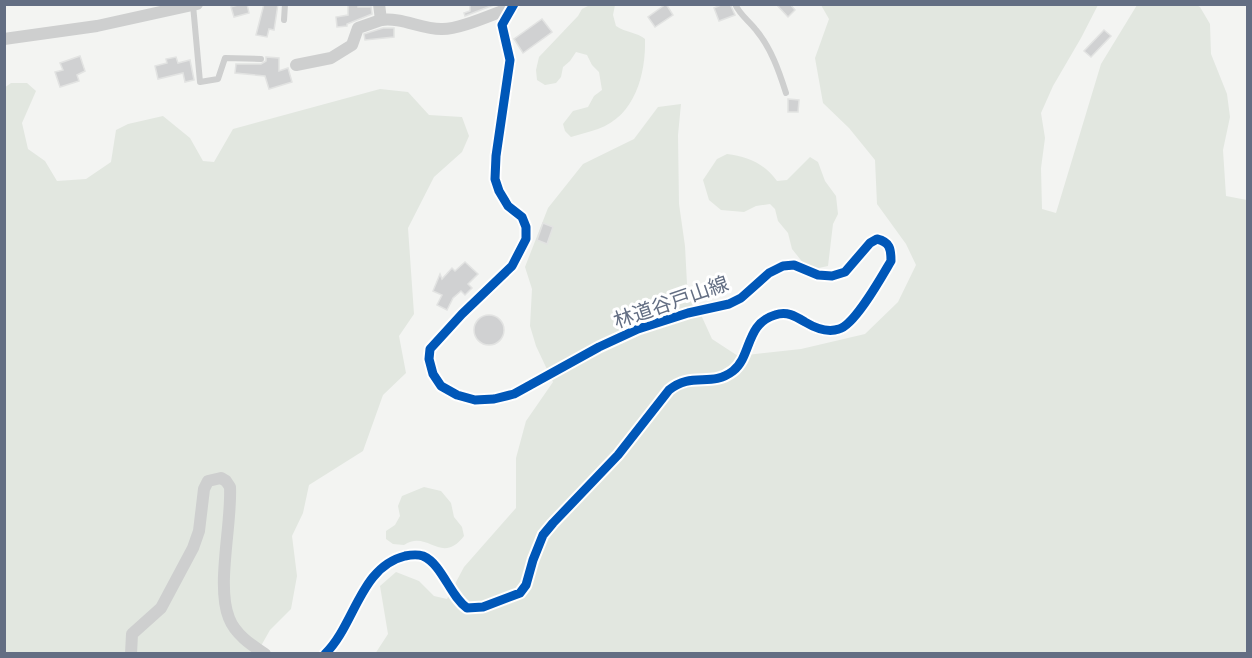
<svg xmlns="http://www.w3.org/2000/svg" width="1252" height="658" viewBox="0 0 1252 658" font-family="Poppins,'Noto Sans JP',sans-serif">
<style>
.green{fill:#e2e7e0}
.building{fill:#d0d1d2;stroke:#e2e3e2;stroke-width:1.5}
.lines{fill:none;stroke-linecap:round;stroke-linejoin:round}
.lane{stroke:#cecfcf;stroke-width:6}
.street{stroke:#cecfcf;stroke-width:12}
.cycleway-casing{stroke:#fff;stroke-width:13}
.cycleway{stroke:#0057b8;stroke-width:9}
.labels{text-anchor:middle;stroke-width:6;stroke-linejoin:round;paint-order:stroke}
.street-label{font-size:20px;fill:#636e83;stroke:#fff}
</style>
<rect width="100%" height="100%" fill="#f3f4f2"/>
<g class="green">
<polygon points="1195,4 1200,7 1210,24 1211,54 1227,94 1230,117 1223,150 1226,196 1247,200 1247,653 375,654 388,634 380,586 396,572 419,581 434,596 447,599 464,567 516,508 516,458 526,421 553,382 536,346 530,326 532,289 525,267 548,208 583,164 634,139 658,107 681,104 678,135 679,204 685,246 687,284 712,339 738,356 801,349 865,334 898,302 916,265 906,244 877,204 875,160 849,128 823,103 815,58 829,19 821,5 1098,5 1081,38 1053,86 1041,113 1045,138 1041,168 1042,209 1056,213 1101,64 1137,5"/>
<path d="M590,5H615L613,15L616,26C626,33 637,32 645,39C646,74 635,116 598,129C590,132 580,134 571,137L565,131L563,124L573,111L588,107L594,96L602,90L599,72L592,65L587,55L576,52L570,61L563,67L561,77L556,83L545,85L537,80L536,70L539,57L578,16L582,9Z"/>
<polygon points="11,83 27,83 36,91 22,123 28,149 45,161 57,181 86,179 111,162 116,130 128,124 163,116 190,138 203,161 214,162 233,129 380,89 408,92 429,115 462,117 469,136 462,152 434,177 408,228 414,314 399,336 406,373 383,395 363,451 309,485 303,513 292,536 297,576 291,609 270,630 257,653 5,653 4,88"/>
<path d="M727,154C748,157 764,163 777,181L787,180L810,157L818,162L825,181L836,196L838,214L833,224L828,266L814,269L804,264L792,249L788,233L778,221L775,209L770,204L756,206L744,212L721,210L709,200L703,180L717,159Z"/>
<path d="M424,487L441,491L451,503L454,517L462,527L464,536C441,566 428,529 404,545L393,544L386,539V531L395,525L400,516L398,506L402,496Z"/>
</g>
<g class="building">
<polygon points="241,4 247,4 249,13 234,17 231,7"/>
<polygon points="264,4 278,4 274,30 269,29 267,37 256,35"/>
<polygon points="348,4 358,4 358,7 371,7 372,14 347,24 347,26 337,27 336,17 348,15"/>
<polygon points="470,4 496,4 465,16 464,13 470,11"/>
<polygon points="666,4 673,15 655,27 648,17"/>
<polygon points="723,4 730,4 735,15 719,21 714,8"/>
<polygon points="776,4 790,4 795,10 788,17"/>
<polygon points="542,19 552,32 523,53 514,39"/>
<polygon points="383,28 394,28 394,37 365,40 364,34"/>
<polygon points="1104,30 1111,36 1091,57 1084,51"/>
<polygon points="80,56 85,71 77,75 79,81 60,87 55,72 63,70 60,63"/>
<polygon points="176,57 178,63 190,60 194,80 185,82 183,73 158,79 155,66 167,63 166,59"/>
<polygon points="266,57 279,58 279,71 288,68 292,82 269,89 265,76 235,73 236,64 261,64 266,61"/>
<polygon points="788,99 799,100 798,112 788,112"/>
<polygon points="543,223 553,227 547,244 537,240"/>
<polygon points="465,262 478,274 468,284 472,288 465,295 461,291 453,298 447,310 437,305 442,295 433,291 440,274 442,279 452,268 455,271"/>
<circle cx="489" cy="330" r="15"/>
</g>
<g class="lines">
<g class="lane">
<path d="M735,4C740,15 749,21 756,30C771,48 779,71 786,93"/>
<polyline points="193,5 200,82 218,79 225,58 261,59"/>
<polyline points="284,20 285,4"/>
</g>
<g class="street">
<path d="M379,4L381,20C401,17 421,29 441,29C459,30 495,13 513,7"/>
<polyline points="4,39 97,26 197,4"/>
<polyline points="296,65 331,58 352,45 358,28 381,20"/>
<path d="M131,654L132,634L161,608L193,548L199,531L204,489L208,481L221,478L226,481L230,487C232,524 216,586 229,618C235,634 251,645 265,654"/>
<path d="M325,654C355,625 360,567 405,556C410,555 417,554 423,556C442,564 450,596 467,608L483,607L520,593L526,585L533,560L543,535L553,523L618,455L669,390C692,371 711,388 733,371C752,356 745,324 775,315C787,311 795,316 805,322C815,328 827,333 839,329C855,325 882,276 891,261C891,249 890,242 877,239L870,243L845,272L832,276L818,275L794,265L783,266L769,273L741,298L729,304L688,313L638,329L599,347L514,394L494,399L475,400L457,395L441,386L433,374L429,359L430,349L462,314L512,266L526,239V227L522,217L508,206L499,191L495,179L496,156L510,60L502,25L514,4"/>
</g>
<g class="cycleway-casing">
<path id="cycleway" d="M325,654C355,625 360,567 405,556C410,555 417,554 423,556C442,564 450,596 467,608L483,607L520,593L526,585L533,560L543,535L553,523L618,455L669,390C692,371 711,388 733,371C752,356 745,324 775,315C787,311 795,316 805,322C815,328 827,333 839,329C855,325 882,276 891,261C891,249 890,242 877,239L870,243L845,272L832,276L818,275L794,265L783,266L769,273L741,298L729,304L688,313L638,329L599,347L514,394L494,399L475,400L457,395L441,386L433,374L429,359L430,349L462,314L512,266L526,239V227L522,217L508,206L499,191L495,179L496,156L510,60L502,25L514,4"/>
</g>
<use href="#cycleway" class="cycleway"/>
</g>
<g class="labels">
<g class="street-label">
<text transform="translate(671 302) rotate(-19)" y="7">林道谷戸山線</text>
</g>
</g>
<rect width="1252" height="658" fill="none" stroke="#636e83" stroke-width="12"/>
</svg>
